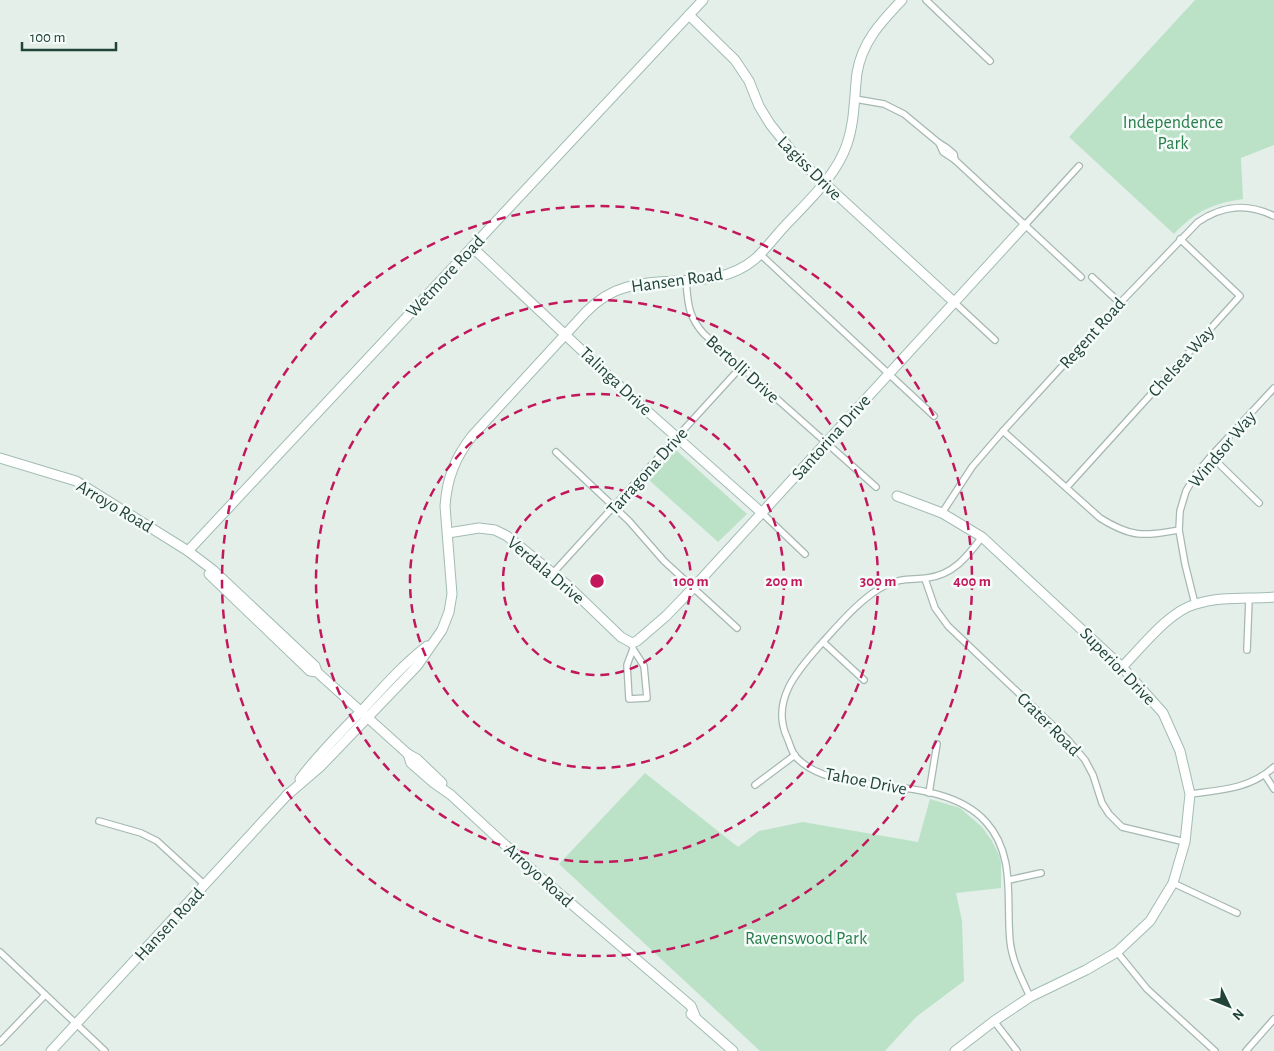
<svg xmlns="http://www.w3.org/2000/svg" width="1274" height="1051" viewBox="0 0 1274 1051" font-family="'Alegreya Sans',sans-serif">
<style>
.green{fill:#bbe2c7}
.lines{fill:none;stroke-linecap:round;stroke-linejoin:round}
.street-casing{stroke:#a6b8b2;stroke-width:8}
.secondary-casing{stroke:#a1bcb3;stroke-width:11}
.street{stroke:#fff;stroke-width:5.5}
.secondary{stroke:#fff;stroke-width:9}
.ring{fill:none;stroke:#c2185b;stroke-width:2.5;stroke-dasharray:9 6}
.labels{text-anchor:middle;stroke-width:5;stroke-linejoin:round;paint-order:stroke}
.park-label{font-size:18px;fill:#277e4b;stroke:#f5fbf8}
.street-label{font-size:18px;fill:#21433a;stroke:#f5fbf8}
.centre{fill:#c2185b;stroke:#f5fbf8;stroke-width:2.5}
.ring-label{font-size:15px;text-anchor:middle;font-weight:bold;fill:#c2185b;stroke:#f5fbf8;stroke-width:5;stroke-linejoin:round;paint-order:stroke}
</style>
<rect width="100%" height="100%" fill="#e4efea"/>
<g class="green">
<path d="M1195,0H1274V145L1241,158L1243,199C1211,204 1196,211 1174,234L1069,137Z"/>
<polygon points="676,450 747,514 718,542 649,480"/>
<polygon points="645,773 738,847 759,831 803,822 918,842 930,799 960,808 982,827 992,841 999,855 1001,863 1001,888 956,893 962,921 964,981 916,1017 885,1051 760,1051 559,864"/>
</g>
<g class="lines">
<g class="street-casing">
<g id="street">
<polyline points="926,0 990,61"/>
<polyline points="855,99 884,104 904,114 939,143 947,148 954,154 955,160"/>
<polyline points="939,143 943,152 955,160 1081,277"/>
<polyline points="1025,225 1079,166"/>
<polyline points="760,254 934,416"/>
<polyline points="1092,277 1120,303"/>
<path d="M686,281C688,304 688,316 704,334L876,487"/>
<polyline points="954,302 995,340"/>
<path d="M1003,431L1100,518C1132,538 1143,536 1179,530"/>
<polyline points="556,452 629,521 664,561 737,628"/>
<polyline points="1211,456 1259,503"/>
<polyline points="1067,487 1240,296 1180,239"/>
<polyline points="762,513 805,554"/>
<path d="M942,513L972,467L1003,431L1120,303L1198,222C1223,205 1247,203 1274,216"/>
<path d="M982,537C967,557 953,575 927,578C912,580 900,578 886,585C863,596 840,623 822,643C800,668 771,698 786,735C789,741 791,750 795,756C811,774 834,778 856,782C898,788 956,788 986,822C1016,855 1006,900 1010,941C1012,961 1022,979 1030,997"/>
<polyline points="553,573 740,368"/>
<polyline points="925,579 935,608 948,626 1068,740 1085,760 1093,775 1102,803 1109,814 1122,827 1185,842"/>
<polyline points="1195,604 1185,564 1179,530 1180,511 1186,491 1196,474 1211,456 1274,388"/>
<polyline points="823,642 864,680"/>
<polyline points="632,643 633,649 644,666 647,698 629,699 627,665 633,649"/>
<polyline points="1247,650 1249,599"/>
<polyline points="1265,775 1274,789"/>
<polyline points="755,785 795,755"/>
<polyline points="929,793 937,744"/>
<path d="M1190,794C1221,790 1250,789 1274,767"/>
<polyline points="99,821 141,833 157,841 205,885"/>
<polyline points="1009,880 1041,873"/>
<polyline points="1173,883 1237,913"/>
<polyline points="0,952 105,1051"/>
<polyline points="1117,952 1147,989 1215,1051"/>
<polyline points="994,1021 1017,1051"/>
<polyline points="0,1042 45,995"/>
<polyline points="1246,1051 1274,1019"/>
</g>
</g>
<g class="secondary-casing">
<g id="secondary">
<polyline points="689,15 735,60 749,81 759,106 770,124 797,158 954,302"/>
<polyline points="472,247 627,393 762,513"/>
<polyline points="0,458 76,481 188,551 213,570 315,666 317,672"/>
<polyline points="897,496 942,513 982,537 1122,667 1163,713 1180,751 1190,794 1185,842 1173,883 1150,921 1117,952 1086,970 1030,997 994,1021 955,1051"/>
<polyline points="448,533 479,528 495,530 507,536 566,584 621,637 632,643 637,641 666,616 694,587 1025,225"/>
<polyline points="188,551 703,0"/>
<polyline points="209,574 310,671 317,672 408,754 417,759 442,783"/>
<path d="M1122,667C1142,647 1169,611 1196,604C1221,596 1249,599 1274,597"/>
<polyline points="408,754 411,763 434,783 451,795 540,877 691,1006 695,1016"/>
<path d="M300,779C320,752 344,729 367,705C386,684 405,663 427,646"/>
<path d="M286,796L321,766L417,666L442,630L449,612L452,594L445,506C447,478 455,458 472,436L586,312C597,301 609,292 624,288C668,274 717,291 755,259C765,250 774,238 783,228C806,203 836,177 847,144C855,121 854,97 857,73C862,42 881,22 902,0"/>
<polyline points="691,1014 733,1051"/>
<polyline points="51,1051 289,793"/>
</g>
</g>
<use href="#street" class="street"/>
<use href="#secondary" class="secondary"/>
</g>
<g class="ring">
<circle cx="597" cy="581" r="94"/>
<circle cx="597" cy="581" r="187"/>
<circle cx="597" cy="581" r="281"/>
<circle cx="597" cy="581" r="375"/>
</g>
<g class="labels">
<g class="park-label">
<text x="1173" y="128">Independence<tspan x="1173" dy="21">Park</tspan></text>
<text x="806" y="944">Ravenswood Park</text>
</g>
<g class="street-label">
<text transform="translate(810 168) rotate(45)" y="6">Lagiss Drive</text>
<text transform="translate(445 276) rotate(-47)" y="6">Wetmore Road</text>
<text transform="translate(677 280) rotate(-8)" y="6">Hansen Road</text>
<text transform="translate(1092 333) rotate(-48)" y="6">Regent Road</text>
<text transform="translate(1181 361) rotate(-48)" y="6">Chelsea Way</text>
<text transform="translate(743 369) rotate(42)" y="6">Bertolli Drive</text>
<text transform="translate(616 381) rotate(43)" y="6">Talinga Drive</text>
<text transform="translate(831 437) rotate(-48)" y="6">Santorina Drive</text>
<text transform="translate(1222 449) rotate(-50)" y="6">Windsor Way</text>
<text transform="translate(647 471) rotate(-48)" y="6">Tarragona Drive</text>
<text transform="translate(115 506) rotate(31)" y="6">Arroyo Road</text>
<text transform="translate(546 570) rotate(40)" y="6">Verdala Drive</text>
<text transform="translate(1118 666) rotate(46)" y="6">Superior Drive</text>
<text transform="translate(1049 724) rotate(45)" y="6">Crater Road</text>
<text transform="translate(866 781) rotate(11)" y="6">Tahoe Drive</text>
<text transform="translate(539 875) rotate(42)" y="6">Arroyo Road</text>
<text transform="translate(169 924) rotate(-47)" y="6">Hansen Road</text>
</g>
</g>
<circle cx="597" cy="581" r="8" class="centre"/>
<g class="ring-label">
<text x="691" y="586">100 m</text>
<text x="784" y="586">200 m</text>
<text x="878" y="586">300 m</text>
<text x="972" y="586">400 m</text>
</g>
<g transform="translate(1229 1006) rotate(133)" stroke="#f5fbf8" stroke-width="4" paint-order="stroke">
<path d="M0-4L9 19L0 12L-9 19Z" fill="#21433a"/>
<text y="-8" font-size="14" font-weight="bold" text-anchor="middle" fill="#21433a">N</text>
</g>
<path d="M22 42v8h94v-8" fill="none" stroke="#21433a" stroke-width="2.5"/>
<text x="30" y="42" font-size="15" fill="#21433a" stroke="#f5fbf8" stroke-width="4" paint-order="stroke">100 m</text>
</svg>
